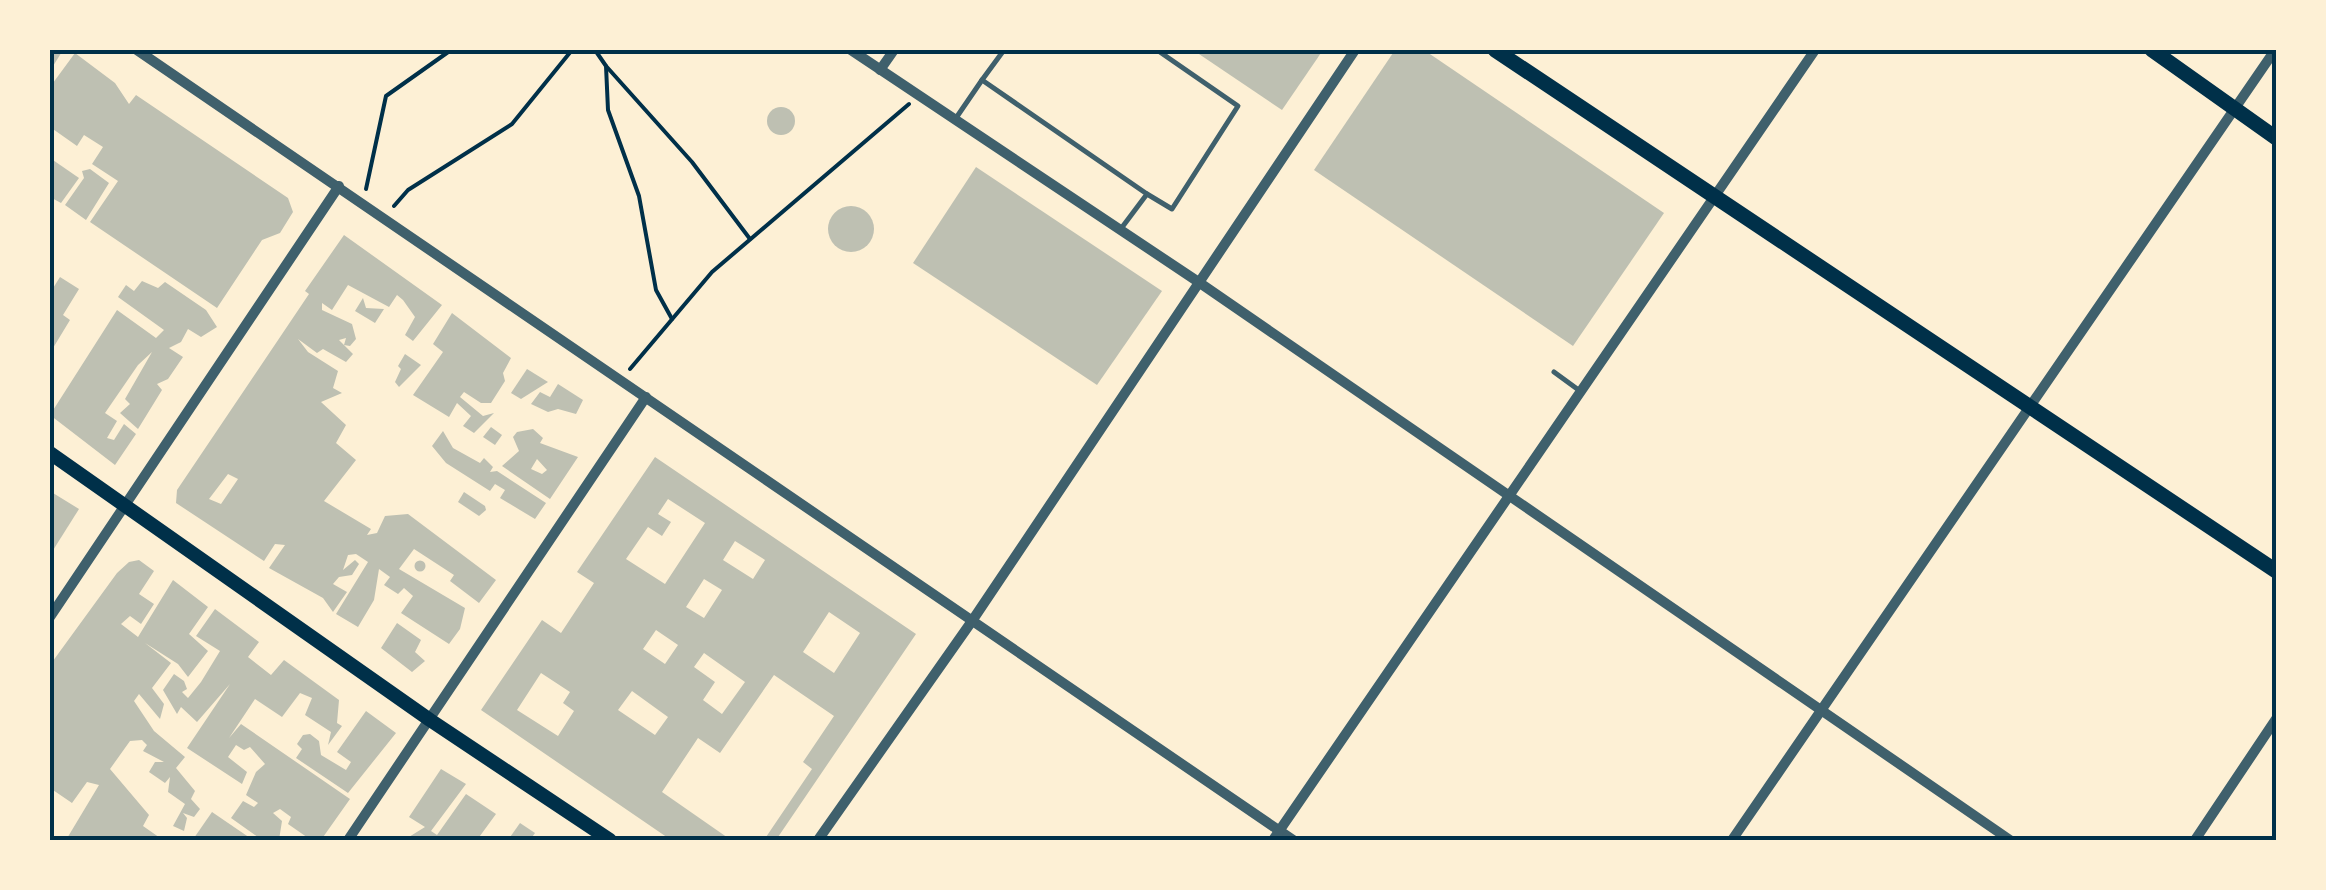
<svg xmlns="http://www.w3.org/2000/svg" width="2326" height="890" viewBox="0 0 2326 890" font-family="'PT Sans',sans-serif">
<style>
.building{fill:#bec0b2;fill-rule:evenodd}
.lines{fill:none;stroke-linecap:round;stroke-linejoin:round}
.path{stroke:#003049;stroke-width:4}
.service{stroke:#3f606c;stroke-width:5}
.minor{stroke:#3f606c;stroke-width:10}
.secondary{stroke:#003049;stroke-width:14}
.primary{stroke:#003049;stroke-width:15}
.neatline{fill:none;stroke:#003049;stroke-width:4}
</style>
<rect width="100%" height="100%" fill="#fdf0d5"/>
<g class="building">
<polygon points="50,50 63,50 50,71"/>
<polygon points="1193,50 1323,50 1282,110"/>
<polygon points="1395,50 1424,50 1664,213 1573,346 1314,170"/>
<polygon points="75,53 115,83 129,104 136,95 288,198 293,212 280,233 262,240 217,308 90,222 118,181 92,164 103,147 84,135 77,146 50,127 50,87"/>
<circle cx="781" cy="121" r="14"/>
<polygon points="50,158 79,178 61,203 50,197"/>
<polygon points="976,167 1162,291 1097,385 913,263"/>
<polygon points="90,169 109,183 86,220 65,205 84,178 82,171"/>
<circle cx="851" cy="229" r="23"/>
<path d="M344,235L442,305L413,341L405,335L415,317L403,300L397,295L389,307L348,285L332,310L322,303V310L352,324L356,339L350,346L344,345L346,338L339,340L353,354L346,362L323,349L317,353L298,339L308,352L338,371L333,388L342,393L321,402L346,425L336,443L356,460L324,501L371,529L367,535L377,533L385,516L408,514L496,580L479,603L450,581L454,575L414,549L399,569L465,608L460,629L449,644L401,613L413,596L404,588L398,594L384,585L390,577L379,569L374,600L358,627L336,614L368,562L356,554L348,555L343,570L355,560L359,564L352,575L339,577L333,584L347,592L333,612L323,598L269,568L285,545L275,544L264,561L176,503L177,490L309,294L305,291ZM228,474L238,479L221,504L209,499Z"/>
<polygon points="60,277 79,289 63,315 70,320 50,353 50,293"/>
<polygon points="142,281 158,288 165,282 206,310 217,327 201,337 188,329 181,342 169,348 183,357 168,379 157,384 162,390 138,429 120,413 130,404 125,399 152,352 138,365 105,413 117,421 107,438 114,440 124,424 136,434 115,465 50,415 117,310 156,338 164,330 118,297 126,285 134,291"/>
<polygon points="363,298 366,308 384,309 375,323 355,311"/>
<polygon points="452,313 511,358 503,373 505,381 491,403 481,403 464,392 460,397 483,416 494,413 474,433 463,426 471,416 457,403 449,417 413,395 443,352 433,344"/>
<polygon points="405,354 421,365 399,387 395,382 401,369 398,366"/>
<polygon points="527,369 548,382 521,399 511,393"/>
<polygon points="558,384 583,400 576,414 558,409 548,412 531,404 540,392 550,397"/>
<polygon points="491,427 502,435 495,445 483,437"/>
<path d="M533,429L543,438L540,443L578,457L550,499L502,466L519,451L513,437L517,432ZM537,459L547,470L542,474L531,469Z"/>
<polygon points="443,431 453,448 480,463 484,458 493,467 490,472 497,471 546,503 535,519 500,498 505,490 495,484 490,491 446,463 432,446"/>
<path d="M655,457L916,634L776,840H764L812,769L803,762L834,716L774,675L720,753L698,738L662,792L731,840H671L481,710L542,620L561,633L594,583L577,572ZM668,499L705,523L665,584L626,559L648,527L662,536L671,522L658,514ZM735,541L765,560L753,579L723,560ZM704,579L722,590L704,618L686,607ZM829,612L860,633L834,673L803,652ZM656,630L678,645L665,664L643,649ZM704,653L745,682L722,714L703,700L715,682L694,667ZM541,673L570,692L563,703L574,711L558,736L517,710ZM632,691L668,717L655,735L618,710Z"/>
<polygon points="464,492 485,506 486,510 479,516 458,502"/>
<polygon points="53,493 79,509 50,555 50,497"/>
<polygon points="139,560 154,571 139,594 154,604 141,624 130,616 121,624 138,637 173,580 208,607 189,634 208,651 188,677 178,664 145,643 171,663 152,688 164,704 160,719 139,694 134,701 154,731 185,757 176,768 195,791 191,799 200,809 194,817 183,813 187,818 184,831 173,826 185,804 168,792 170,777 165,783 149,772 155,762 164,762 143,751 147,745 142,740 130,741 110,769 149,815 143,826 163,840 66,840 99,785 87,782 72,803 50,788 50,665 117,573 129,562"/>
<circle cx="420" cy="566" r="5.5"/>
<polygon points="215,609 259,642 248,657 271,675 284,660 339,700 337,723 342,726 328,745 331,732 305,715 312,698 300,693 282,717 255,699 229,738 241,724 350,799 321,840 311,840 288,824 291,817 280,809 273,813 282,821 279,840 262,840 231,818 243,801 254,807 258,803 246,795 256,772 265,764 250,747 244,750 236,745 228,757 247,772 242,784 187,748 230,684 197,722 181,707 177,714 163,690 174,674 184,681 187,689 182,692 188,698 201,682 220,651 196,636"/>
<polygon points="397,623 421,640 415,652 425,661 412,672 381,648"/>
<polygon points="366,711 396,733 348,793 296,758 302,749 297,744 303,735 310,734 319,741 321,755 346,770 351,762 337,752"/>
<polygon points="441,769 466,784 431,831 437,835 466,794 496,814 477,840 404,840 425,827 409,817"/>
<polygon points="212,812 253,840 194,838"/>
<polygon points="520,823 535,833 530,840 508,840"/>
</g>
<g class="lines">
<g class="path">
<polyline points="595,50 606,66 608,110 639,196 656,290 672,319"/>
<polyline points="606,66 692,162 750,239"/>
<polyline points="366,189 386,96 451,50"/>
<polyline points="394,206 408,190 512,124 572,50"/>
<polyline points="630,369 712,272 909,104"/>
</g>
<g class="service">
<polyline points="982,80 1004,50"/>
<polyline points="956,118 982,80 1147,194 1120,230"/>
<polyline points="1147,194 1172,209 1238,106 1157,50"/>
<polyline points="1554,372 1580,391"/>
</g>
<g class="minor">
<polyline points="137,50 1293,840"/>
<polyline points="851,50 1197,281 2010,840"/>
<polyline points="880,70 894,50"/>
<polyline points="50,617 339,186"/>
<polyline points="348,840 646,397"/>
<polyline points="818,840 972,621 1355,50"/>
<polyline points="1273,840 1815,50"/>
<polyline points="1732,840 2275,50"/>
<polyline points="2195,840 2276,719"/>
</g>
<polyline class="secondary" points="50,453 430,720 610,840"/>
<g class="primary">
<polyline points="1495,50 2276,571"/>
<polyline points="2152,50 2276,138"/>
</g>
</g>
<rect width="2326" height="890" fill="none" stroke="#fdf0d5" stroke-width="105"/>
<rect x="52" y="52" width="2222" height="786" class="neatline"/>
</svg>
